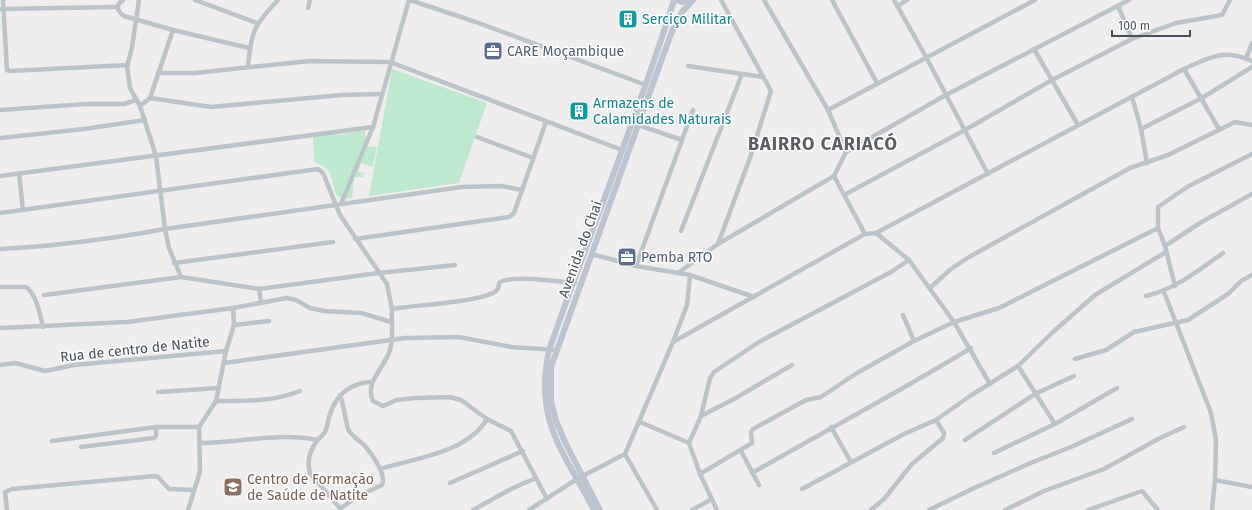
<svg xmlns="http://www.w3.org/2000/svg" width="1252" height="510" viewBox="0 0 1252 510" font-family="'Fira Sans',sans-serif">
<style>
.green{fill:#bfe9ce}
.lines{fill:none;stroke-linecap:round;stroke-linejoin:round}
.minor{stroke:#bcc4ca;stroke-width:4.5}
.secondary{stroke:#bcc5cf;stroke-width:6}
.labels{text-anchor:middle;stroke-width:3;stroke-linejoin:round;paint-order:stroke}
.culture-label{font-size:14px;fill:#0d838f;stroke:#fff;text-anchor:start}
.service-label{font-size:14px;fill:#4e5e75;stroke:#fff;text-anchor:start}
.street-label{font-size:14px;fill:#475058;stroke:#fff}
.education-label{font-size:14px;fill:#785e54;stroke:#fff;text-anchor:start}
.district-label{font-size:18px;font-weight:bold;letter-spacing:1px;fill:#5a5d61;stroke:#fff}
</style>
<rect width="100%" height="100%" fill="#efeded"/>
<g class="green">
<polygon points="392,69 487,103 459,183 369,196"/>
<path d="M358,131H365L367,147L377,146L373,167L361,163L358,172L364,173L363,177H354L352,198C328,200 338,188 329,172C327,168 318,164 314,161L313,137L327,133L340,135Z"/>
</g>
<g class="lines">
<g class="minor">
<polyline points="3,0 7,70 10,71 128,65"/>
<path d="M123,0C115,5 117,11 124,16L173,30L150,98L140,106"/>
<polyline points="139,0 132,47 127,67 130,88 140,106 156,156 165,229 462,187 501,186 522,190"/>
<polyline points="195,0 257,23"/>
<polyline points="410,0 473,21 646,85"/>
<polyline points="764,0 828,110 846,152"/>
<polyline points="832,0 877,83"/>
<polyline points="894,0 926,57 988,174"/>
<polyline points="898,6 907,0"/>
<polyline points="1118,6 1132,39"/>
<polyline points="308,8 310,0"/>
<polyline points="0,9 117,7"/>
<polyline points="173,30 249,48"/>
<polyline points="1034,49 1078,125"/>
<polyline points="1246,59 1252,43"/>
<path d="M248,66C251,32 254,25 278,0"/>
<polyline points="688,66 763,77"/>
<polyline points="1184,69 1219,129"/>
<polyline points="158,73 195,73 309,61 390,62 622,150"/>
<polyline points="1132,97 1141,129 1147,163"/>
<polyline points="150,98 211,107 342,95 382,94"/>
<polyline points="0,110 86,104 124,104 136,100"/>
<polyline points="828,110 1035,0"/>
<polyline points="638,125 682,140"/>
<polyline points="1141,129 1202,98 1252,67"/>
<polyline points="477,137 533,158"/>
<polyline points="0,138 84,129 145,120"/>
<polyline points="19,173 23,210"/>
<polyline points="0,176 373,127"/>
<polyline points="834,176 865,234"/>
<polyline points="844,195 965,130 1052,80 1132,39 1176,23 1222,15 1230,0"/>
<polyline points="341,204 373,127 409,0"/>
<polyline points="0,213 318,169 323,173 340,215 387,284 392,309"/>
<polyline points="681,231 742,74"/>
<polyline points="876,233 909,260 954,322 990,384"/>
<polyline points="355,239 509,217 514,213 546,122"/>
<polyline points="718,244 751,155 771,91 721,0"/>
<polyline points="1165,246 1200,223 1252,194"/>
<path d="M0,249C56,246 110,239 165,229L169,248L181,277L259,289L261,302"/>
<polyline points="592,254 636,266 690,275 754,297"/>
<polyline points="174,263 333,242"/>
<polyline points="636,266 693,110"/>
<polyline points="678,273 718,244 834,176 846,152 946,95 1129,0"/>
<polyline points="1175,286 1165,246 1158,228 1158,207 1187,187 1252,154"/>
<path d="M0,287H26C37,295 40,315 43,327"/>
<polyline points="930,288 951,269 969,257 1130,168 1168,155 1231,124 1235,122 1252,125"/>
<polyline points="259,289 379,273 455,265"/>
<polyline points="1164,292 1211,413 1216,440 1215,480"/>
<polyline points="44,295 181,277"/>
<path d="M1146,296C1175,289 1198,271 1223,253"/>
<polyline points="233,308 287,298 296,300 310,308 324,311 361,313 391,322"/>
<polyline points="903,315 914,341"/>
<polyline points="234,325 269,321"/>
<polyline points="0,328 127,322 233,308 234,325 226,351"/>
<path d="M673,342L865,234L876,233L1184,69C1210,57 1224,48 1252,61"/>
<polyline points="1075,359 1106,350 1134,332 1188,320 1228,294 1241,281 1252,275"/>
<polyline points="224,363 405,338 459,337 511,347 557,350"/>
<polyline points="0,365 15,363 45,371 74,365 226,351 216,401 199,427 200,472 188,510"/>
<polyline points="1018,366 1055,424"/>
<polyline points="158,392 219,388"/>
<path d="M216,401C245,401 272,402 300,391"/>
<polyline points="701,416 734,399 792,365"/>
<polyline points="640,422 689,443"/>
<polyline points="831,427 851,462"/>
<polyline points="965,440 1035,394 1074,376"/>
<polyline points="52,441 156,427"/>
<path d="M200,443C239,443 278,432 317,440"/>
<polyline points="81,447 154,438 156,436 156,427 199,427"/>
<polyline points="741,451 759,485"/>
<polyline points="994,453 1055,424 1117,388"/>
<polyline points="625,454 657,510"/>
<path d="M380,469C415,458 467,453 487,419"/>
<path d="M752,473C825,431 899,392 971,348"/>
<polyline points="700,474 752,443 751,432 753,429 806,400 821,397 857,373 914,341 954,322 999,308 1158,228"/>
<polyline points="536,478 547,499"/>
<polyline points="450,483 523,451"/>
<polyline points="802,489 904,434 936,420 970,396 1018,366 1053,332 1095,295 1166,252"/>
<path d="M339,507L310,473C307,462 309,451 317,441C319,438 323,435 325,432C328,426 328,419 330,414C337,394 350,383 371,382"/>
<path d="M340,509L358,496L382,485C387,475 372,454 365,446C360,441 353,437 349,431C346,426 344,404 340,395"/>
<polyline points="7,510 5,492 12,489 155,476 158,477 169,489 194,490"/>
<path d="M473,510L513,488L536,478L511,431L487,419L461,400L450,397L416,398L397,400L383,406L373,401C364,383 385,367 390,350C394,338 391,321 392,309C413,305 483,302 496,291C499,289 499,286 499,283C509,274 560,282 575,283"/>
<polyline points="529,510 577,479 625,454 673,342 687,305 690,275"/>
<polyline points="692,510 712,499"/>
<polyline points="717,510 700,474 689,443 701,416 710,378 714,372 759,342 891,272 909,260"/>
<polyline points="871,510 884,499 912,464 943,438 944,433 936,420"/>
<polyline points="929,510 972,489 1033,462 1071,447 1132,419"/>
<polyline points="1005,510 1044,491 1104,469 1160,438 1184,427"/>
<polyline points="1088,510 1142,491 1158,510"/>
<polyline points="1212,510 1215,480 1252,487"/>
</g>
<g class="secondary">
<polyline points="677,0 682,2 693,0"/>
<path d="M594,510C563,450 534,422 549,350C590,233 637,118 674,0"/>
<polyline points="600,510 566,444 556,421 551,401 551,367 672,31 682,12 693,0"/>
</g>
</g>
<defs>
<g id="building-square" transform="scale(1)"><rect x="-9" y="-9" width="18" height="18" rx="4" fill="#0f9aa8" stroke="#fff"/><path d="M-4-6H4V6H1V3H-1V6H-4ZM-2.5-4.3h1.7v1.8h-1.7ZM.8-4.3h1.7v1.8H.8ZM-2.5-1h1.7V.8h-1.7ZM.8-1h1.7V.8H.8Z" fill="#fff"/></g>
<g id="office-square" transform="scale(1)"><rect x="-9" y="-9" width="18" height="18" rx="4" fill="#5c6f8a" stroke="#fff"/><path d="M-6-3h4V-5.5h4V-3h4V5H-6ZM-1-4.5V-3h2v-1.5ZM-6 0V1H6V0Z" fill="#fff"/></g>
<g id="school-square" transform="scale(1)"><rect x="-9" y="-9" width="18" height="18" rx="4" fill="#8d6e63" stroke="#fff"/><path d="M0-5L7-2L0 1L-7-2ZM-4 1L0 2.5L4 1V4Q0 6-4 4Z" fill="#fff"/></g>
</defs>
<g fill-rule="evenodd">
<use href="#building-square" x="628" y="19"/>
<use href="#office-square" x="493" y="51"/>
<use href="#building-square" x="579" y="111"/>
<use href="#office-square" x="627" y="257"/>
<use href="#school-square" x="233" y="487"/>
</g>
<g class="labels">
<g class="culture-label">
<text x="642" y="24">Serciço Militar</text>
<text x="593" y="108">Armazens de<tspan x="593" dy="16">Calamidades Naturais</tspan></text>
</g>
<g class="service-label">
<text x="507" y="56">CARE Moçambique</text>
<text x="641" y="262">Pemba RTO</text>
</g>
<g class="street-label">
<text transform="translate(580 249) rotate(-70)" y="5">Avenida do Chai</text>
<text transform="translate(135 349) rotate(-6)" y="5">Rua de centro de Natite</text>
</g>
<g class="education-label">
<text x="247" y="484">Centro de Formação<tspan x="247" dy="16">de Saúde de Natite</tspan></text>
</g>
<g class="district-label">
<text x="823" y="150">BAIRRO CARIACÓ</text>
</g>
</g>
<path d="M1112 30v6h78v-6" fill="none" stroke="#475058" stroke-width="2"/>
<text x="1118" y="30" font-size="12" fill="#475058" stroke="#ffffff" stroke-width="3" paint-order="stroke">100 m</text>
</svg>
